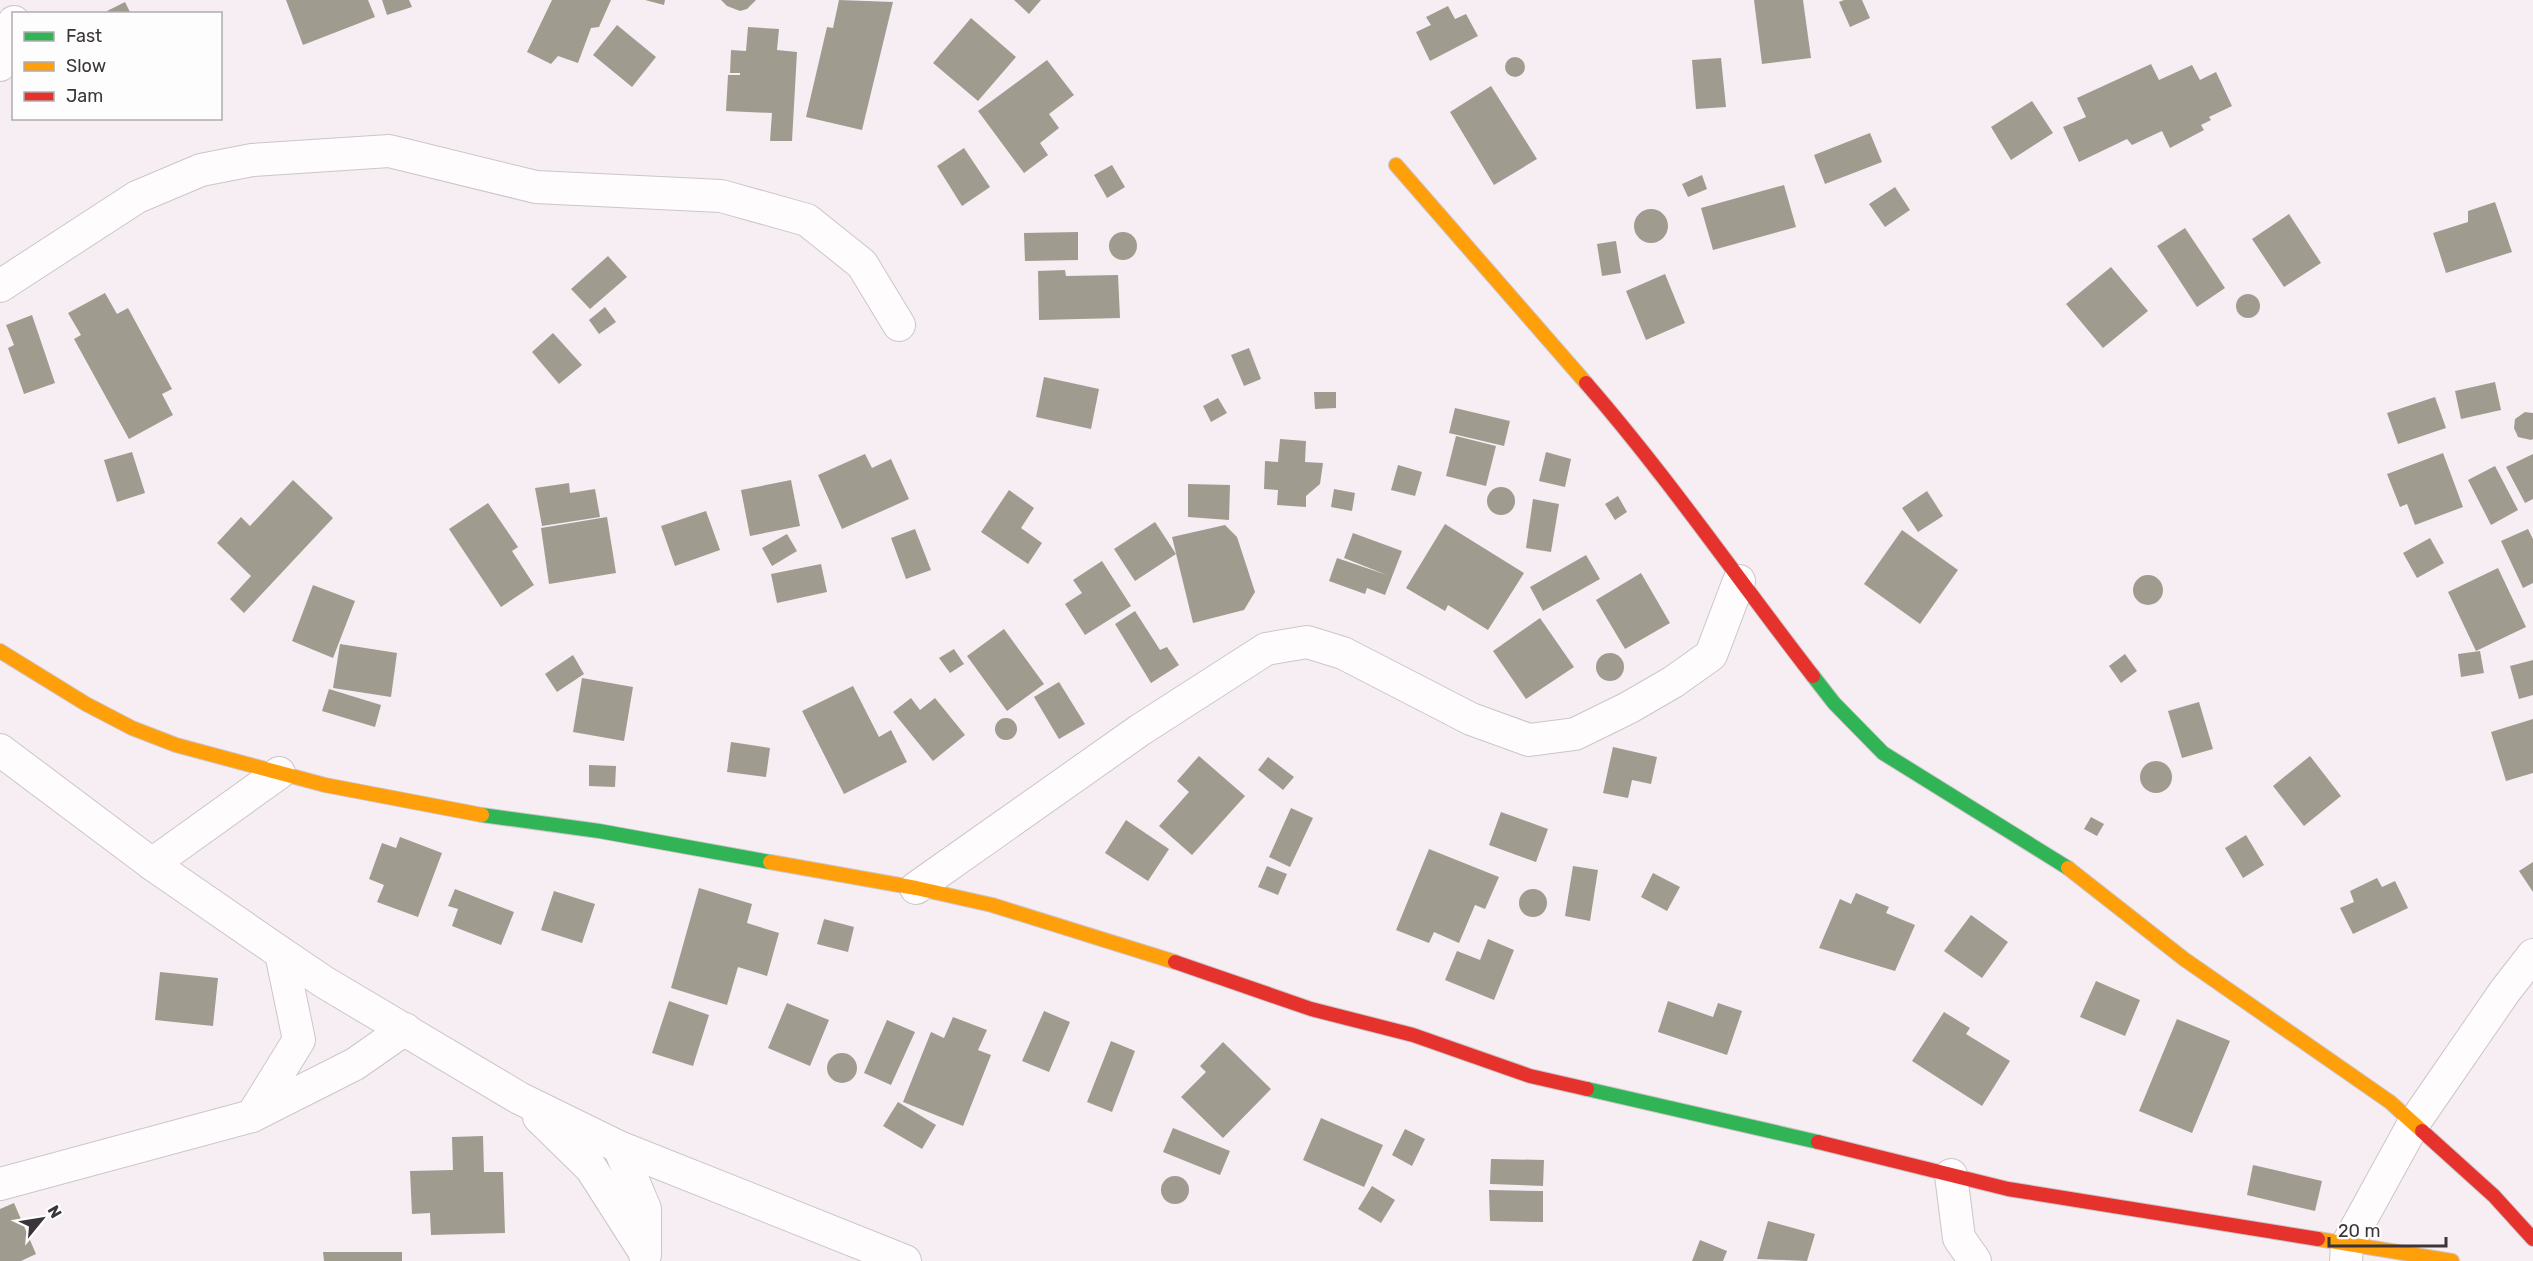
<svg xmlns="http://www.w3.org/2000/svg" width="2533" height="1261" viewBox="0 0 2533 1261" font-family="Rubik,sans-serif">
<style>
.building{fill:#a09b8f}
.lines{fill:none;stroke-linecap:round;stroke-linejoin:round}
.street-casing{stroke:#ccc5c9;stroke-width:34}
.fast-casing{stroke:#ccc5c9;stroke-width:16}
.slow-casing{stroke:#ccc5c9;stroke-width:16}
.jam-casing{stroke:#ccc5c9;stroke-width:16}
.street{stroke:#fefcfd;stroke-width:32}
.fast{stroke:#30b455;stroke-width:14}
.slow{stroke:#ff9f0a;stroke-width:14}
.jam{stroke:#e5322d;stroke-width:14}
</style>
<rect width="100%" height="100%" fill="#f7eef3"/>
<g class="building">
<polygon points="286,0 368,0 375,17 303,45"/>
<polygon points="382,0 409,0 412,7 387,15"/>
<polygon points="552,0 611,0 599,27 591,28 578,63 558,56 551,64 527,52"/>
<polygon points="645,0 665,0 664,5"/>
<polygon points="721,0 756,0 747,9 740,11 727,6"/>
<polygon points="839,0 893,2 862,130 806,117 827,27 833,28"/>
<polygon points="1014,0 1041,0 1029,14"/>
<polygon points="1754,0 1803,0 1811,58 1762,64"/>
<polygon points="1844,0 1862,0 1870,18 1850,27 1839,2"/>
<polygon points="125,2 131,14 109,14 107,11"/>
<polygon points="1448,6 1455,19 1466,14 1478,36 1430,61 1416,32 1431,25 1426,17"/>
<polygon points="971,18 1016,57 978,101 933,63"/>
<polygon points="617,25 656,57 632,87 593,55"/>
<polygon points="748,27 779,29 777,50 797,52 792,141 770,141 772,113 726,111 728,75 740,75 740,73 730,73 731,50 746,51"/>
<circle cx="1515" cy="67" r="10"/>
<polygon points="1721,58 1726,107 1696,109 1692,60"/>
<polygon points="1047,60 1074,95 1049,114 1059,128 1040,143 1048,155 1024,173 978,111"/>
<polygon points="2151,64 2159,80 2192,65 2200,80 2216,72 2232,106 2209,117 2211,120 2201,125 2204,130 2170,148 2162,131 2132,145 2127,139 2079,162 2063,127 2086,117 2077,98"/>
<polygon points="1491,86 1537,159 1494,185 1450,112"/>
<polygon points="2032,101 2053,133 2011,160 1991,127"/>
<polygon points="1870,133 1882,162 1825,184 1814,155"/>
<polygon points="964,148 990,187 962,206 937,166"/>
<polygon points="1112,165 1125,187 1107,198 1094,175"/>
<polygon points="1702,175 1707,189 1688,197 1682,184"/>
<polygon points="1784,185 1796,227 1713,250 1701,208"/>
<polygon points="1895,187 1910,210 1885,227 1869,204"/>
<polygon points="2495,202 2512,252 2446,273 2433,233 2468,222 2468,211"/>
<circle cx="1651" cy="226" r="17"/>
<polygon points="2289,214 2321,263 2284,287 2252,239"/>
<polygon points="2185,228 2225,288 2197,307 2157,246"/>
<polygon points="1078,232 1078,260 1025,261 1024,233"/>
<circle cx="1123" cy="246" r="14"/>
<polygon points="1616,241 1621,273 1602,276 1597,244"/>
<polygon points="608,256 627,277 590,309 571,289"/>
<polygon points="2111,267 2148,311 2103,348 2066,304"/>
<polygon points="1065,270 1066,276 1118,275 1120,318 1039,320 1038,271"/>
<polygon points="1665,274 1685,323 1646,340 1626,291"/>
<polygon points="105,293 117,314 128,308 172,389 162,394 173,415 129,439 74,339 81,335 68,313"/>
<circle cx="2248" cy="306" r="12"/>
<polygon points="605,307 616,322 599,334 589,320"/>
<polygon points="32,315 55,383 24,394 8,348 14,345 6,325"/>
<polygon points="553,333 582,365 559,384 532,352"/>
<polygon points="1249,348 1261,379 1244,386 1231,355"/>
<polygon points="1044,377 1099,389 1091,429 1036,417"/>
<polygon points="2495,382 2501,410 2461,419 2455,391"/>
<polygon points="1314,392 1336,392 1336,408 1315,409"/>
<polygon points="2435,397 2446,428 2398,444 2387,413"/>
<polygon points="1218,398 1227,413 1211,422 1203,406"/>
<polygon points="1455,408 1510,421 1504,446 1449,433"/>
<polygon points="2525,412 2533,413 2533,439 2531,440 2518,437 2514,428 2515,419"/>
<polygon points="1456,436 1496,446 1486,486 1446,476"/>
<polygon points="1280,439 1306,441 1305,462 1323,463 1320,484 1306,496 1306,507 1277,505 1278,490 1264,489 1265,461 1278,462"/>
<polygon points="132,452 145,493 117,502 104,460"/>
<polygon points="1546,452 1571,459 1565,487 1539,481"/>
<polygon points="2443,453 2463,507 2415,525 2407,504 2400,507 2387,474"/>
<polygon points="865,454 872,468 891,459 909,499 842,529 818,475"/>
<polygon points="2533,454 2533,499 2525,503 2506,467"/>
<polygon points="1398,465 1422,472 1415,496 1391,490"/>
<polygon points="2495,466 2518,510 2491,525 2468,480"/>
<polygon points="293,480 333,518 244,613 230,599 251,576 217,543 241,517 250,526"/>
<polygon points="791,480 800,526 750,536 741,490"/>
<polygon points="569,483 570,493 595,489 600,517 542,526 535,488"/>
<polygon points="1188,484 1230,485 1229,520 1188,517"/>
<circle cx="1501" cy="501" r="14"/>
<polygon points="1334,489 1355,493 1352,511 1331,507"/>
<polygon points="1009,490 1034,508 1021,528 1042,543 1028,564 981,532"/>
<polygon points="1927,491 1943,516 1918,532 1902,508"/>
<polygon points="1618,496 1627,512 1615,520 1605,504"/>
<polygon points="1533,499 1559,504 1551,552 1526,548"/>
<polygon points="488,503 518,547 512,551 534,585 501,607 449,529"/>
<polygon points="706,511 720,550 675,566 661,526"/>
<polygon points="607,517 616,573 549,584 541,528"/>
<polygon points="1155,522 1176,554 1135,581 1114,549"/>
<polygon points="1445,524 1524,573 1488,630 1448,605 1445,611 1406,588"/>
<polygon points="1225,525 1237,537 1255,592 1244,610 1193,623 1172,537"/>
<polygon points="915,529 931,570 906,579 891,538"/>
<polygon points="2528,529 2533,539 2533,583 2523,588 2501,541"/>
<polygon points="1902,530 1958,570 1920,624 1864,584"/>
<polygon points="1353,533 1402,551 1385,595 1367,588 1365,594 1329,581 1337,558 1387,575 1344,558"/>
<polygon points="787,534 797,551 772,566 762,548"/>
<polygon points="2430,538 2444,563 2417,578 2403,553"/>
<polygon points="1586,555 1600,579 1543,611 1530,587"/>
<polygon points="1102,561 1131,606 1085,635 1065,604 1082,593 1073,580"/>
<polygon points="821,564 827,592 777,603 771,574"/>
<polygon points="2498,568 2526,627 2476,651 2448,592"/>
<polygon points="1641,573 1670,623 1625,649 1596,600"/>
<circle cx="2148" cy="590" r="15"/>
<polygon points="313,585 355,601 333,658 292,641"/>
<polygon points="1135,611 1160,650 1167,647 1179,665 1151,683 1115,624"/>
<polygon points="1540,618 1574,667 1526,699 1493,651"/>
<polygon points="1004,629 1044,684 1007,711 967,656"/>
<polygon points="340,644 397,653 391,697 333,688"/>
<polygon points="954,649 964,664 950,673 939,658"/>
<polygon points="2480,651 2484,673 2461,677 2458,654"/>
<circle cx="1610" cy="667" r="14"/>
<polygon points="2125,654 2137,671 2121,683 2109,666"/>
<polygon points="573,655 584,674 557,692 545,674"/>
<polygon points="2533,660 2533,695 2519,699 2510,666"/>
<polygon points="582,678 633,687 624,741 573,732"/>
<polygon points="1059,682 1085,724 1059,739 1034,697"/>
<polygon points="853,686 879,737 891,730 907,762 844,794 802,711"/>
<polygon points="329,689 381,705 375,727 322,711"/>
<polygon points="911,698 920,710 935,698 965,735 933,761 893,712"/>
<polygon points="2199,702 2213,749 2182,758 2168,711"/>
<circle cx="1006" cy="729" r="11"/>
<polygon points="2533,719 2533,773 2506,781 2491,732"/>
<polygon points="731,742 770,748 766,777 727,772"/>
<polygon points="1613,747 1657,757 1651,784 1632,780 1628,798 1603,793"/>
<polygon points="1199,756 1245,796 1192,855 1159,826 1189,792 1177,781"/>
<polygon points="2310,756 2341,796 2304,826 2273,786"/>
<polygon points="1268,757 1294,777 1283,790 1258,770"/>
<circle cx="2156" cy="777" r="16"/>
<polygon points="589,765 616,766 615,787 589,786"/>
<polygon points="1291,808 1313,818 1290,867 1269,857"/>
<polygon points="1501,812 1548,829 1536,862 1489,845"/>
<polygon points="2091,817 2104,824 2097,836 2084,829"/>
<polygon points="1126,820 1169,849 1148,881 1105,853"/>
<polygon points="2246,835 2264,865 2243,878 2225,848"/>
<polygon points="400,837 442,853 418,917 377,902 384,885 369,879 382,843 396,848"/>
<polygon points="1429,849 1499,877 1485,909 1475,905 1459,943 1434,932 1429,943 1396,930"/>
<polygon points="2533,862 2533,892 2519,871"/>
<polygon points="1267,866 1287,874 1278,895 1258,887"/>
<polygon points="1573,866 1598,870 1590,921 1565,916"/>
<polygon points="1653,873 1680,887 1667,911 1641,897"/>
<polygon points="2377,878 2382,887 2395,881 2408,908 2353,934 2340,908 2354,902 2350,891"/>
<polygon points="699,888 752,904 747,923 779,933 767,976 738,967 727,1005 671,988"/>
<circle cx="1533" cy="903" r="14"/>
<polygon points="455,889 514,912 501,945 452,926 458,909 448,906"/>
<polygon points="554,891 595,904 582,943 541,930"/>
<polygon points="1856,893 1889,907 1886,913 1915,925 1895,971 1819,948 1840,899 1851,904"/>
<polygon points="1971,915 2008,942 1982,978 1944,951"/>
<polygon points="824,919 854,927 848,952 817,944"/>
<polygon points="1488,939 1514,950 1494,1000 1445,980 1457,951 1480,960"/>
<polygon points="160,972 218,978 213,1026 155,1020"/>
<polygon points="2096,981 2140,1000 2125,1036 2080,1017"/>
<polygon points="669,1001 709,1015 693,1066 652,1053"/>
<polygon points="1668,1001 1713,1017 1718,1003 1742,1011 1727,1055 1658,1032"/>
<polygon points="787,1003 829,1020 810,1066 768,1048"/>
<polygon points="1044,1011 1070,1022 1049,1072 1022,1061"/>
<polygon points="1944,1012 1970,1028 1966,1034 2010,1061 1982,1106 1912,1061"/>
<polygon points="953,1017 987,1030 978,1050 991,1055 963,1126 903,1102 931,1032 944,1038"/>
<polygon points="2177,1019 2230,1041 2192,1133 2139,1111"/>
<polygon points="887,1020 915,1032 891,1085 864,1073"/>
<polygon points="1111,1041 1135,1051 1112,1112 1087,1102"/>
<polygon points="1223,1042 1271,1089 1223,1138 1181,1097 1206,1072 1200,1066"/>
<circle cx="842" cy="1068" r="15"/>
<polygon points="898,1102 936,1125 922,1149 883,1126"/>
<polygon points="1321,1118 1383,1145 1364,1187 1303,1160"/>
<polygon points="1173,1128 1230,1151 1220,1175 1163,1152"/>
<polygon points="1405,1129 1425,1139 1412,1166 1392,1155"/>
<polygon points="483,1136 484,1172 503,1172 505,1233 431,1235 430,1213 412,1214 410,1171 453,1170 452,1137"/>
<polygon points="1491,1159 1544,1160 1543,1186 1490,1184"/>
<polygon points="2253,1165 2322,1181 2315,1211 2247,1195"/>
<circle cx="1175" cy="1190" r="14"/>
<polygon points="1372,1186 1395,1200 1381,1223 1358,1209"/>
<polygon points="1489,1190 1543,1191 1543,1222 1490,1221"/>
<polygon points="14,1203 36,1254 21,1261 0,1261 0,1209"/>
<polygon points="1768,1221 1815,1234 1807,1261 1757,1259"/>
<polygon points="1700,1240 1727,1251 1723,1261 1692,1261"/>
<polygon points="323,1252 402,1252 402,1261 324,1261"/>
</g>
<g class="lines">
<g class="street-casing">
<g id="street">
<polyline points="0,65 14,22"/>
<polyline points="0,286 137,197 201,170 252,160 389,151 536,187 721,196 807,220 862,264 899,325"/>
<polyline points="0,750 152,864 281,953 324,982 519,1098 619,1147 905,1261"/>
<polyline points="152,864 279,773"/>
<polyline points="916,888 1140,730 1266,649 1307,642 1343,653 1471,719 1529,740 1575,734 1628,708 1673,682 1711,655 1739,581"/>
<polyline points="252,1116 299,1040 281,953"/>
<polyline points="539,1117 591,1168 644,1251"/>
<polyline points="619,1147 645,1209 645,1255"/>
<polyline points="1951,1175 1959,1238 1975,1261"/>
<polyline points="0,1184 252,1116 355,1064 405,1029"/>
<polyline points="2346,1261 2347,1245 2414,1123 2505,991 2533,955"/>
</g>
</g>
<g class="fast-casing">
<g id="fast">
<polyline points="1813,676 1834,703 1883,753 2068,868"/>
<polyline points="482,815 599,831 770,862"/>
<polyline points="1587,1089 1818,1142"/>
</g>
</g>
<g class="slow-casing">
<g id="slow">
<polyline points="1396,165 1586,383"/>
<polyline points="0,651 86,704 132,728 176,745 325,785 482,815"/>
<polyline points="770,862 916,888 992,905 1175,962"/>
<polyline points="2068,868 2184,959 2390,1102 2422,1131"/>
<polyline points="2318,1239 2452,1261"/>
</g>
</g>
<g class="jam-casing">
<g id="jam">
<path d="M1586,383C1667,476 1737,578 1813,676"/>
<polyline points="1175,962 1311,1009 1413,1035 1530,1076 1587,1089"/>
<polyline points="2422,1131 2494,1196 2533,1239"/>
<polyline points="1818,1142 2008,1189 2318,1239"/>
</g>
</g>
<use href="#street" class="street"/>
<use href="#fast" class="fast"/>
<use href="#slow" class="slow"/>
<use href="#jam" class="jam"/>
</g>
<rect x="12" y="12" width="210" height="108" fill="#fdfdfd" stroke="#afadae" stroke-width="1.5"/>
<rect x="24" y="32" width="30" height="9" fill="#30b455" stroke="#afadae" stroke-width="1.5"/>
<text x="66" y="42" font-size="18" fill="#3b3438">Fast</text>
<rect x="24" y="62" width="30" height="9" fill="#ff9f0a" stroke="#afadae" stroke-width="1.5"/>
<text x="66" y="72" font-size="18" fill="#3b3438">Slow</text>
<rect x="24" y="92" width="30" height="9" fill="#e5322d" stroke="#afadae" stroke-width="1.5"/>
<text x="66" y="102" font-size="18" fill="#3b3438">Jam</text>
<g transform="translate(42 1219) rotate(60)" stroke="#fdfdfd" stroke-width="4.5" paint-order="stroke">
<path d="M0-4.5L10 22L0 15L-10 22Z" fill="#3b3438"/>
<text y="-9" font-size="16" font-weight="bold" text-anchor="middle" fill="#3b3438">N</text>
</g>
<path d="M2329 1237v9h117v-9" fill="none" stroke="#3b3438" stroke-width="3"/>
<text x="2338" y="1237" font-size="18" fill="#3b3438" stroke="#fdfdfd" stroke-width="4.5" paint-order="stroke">20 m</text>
</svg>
